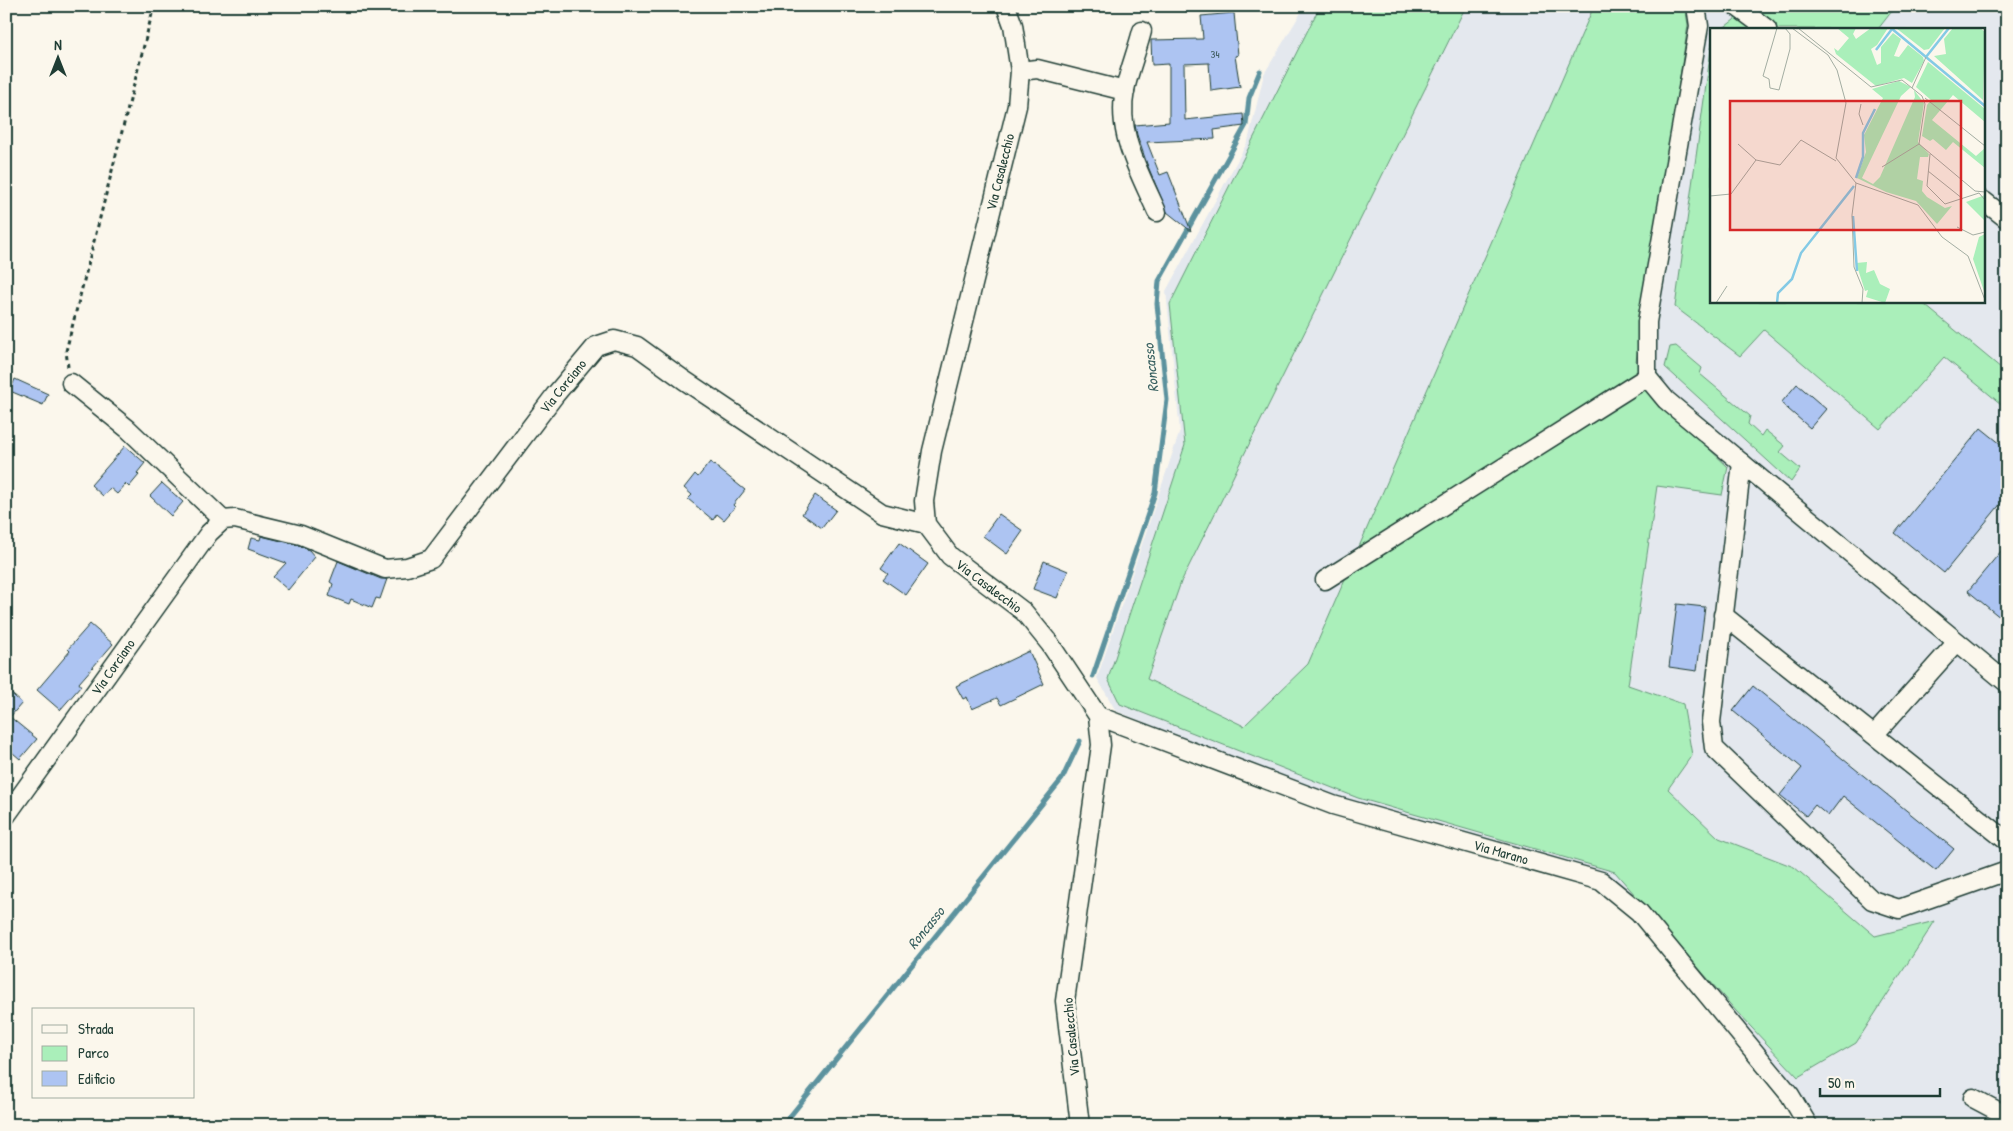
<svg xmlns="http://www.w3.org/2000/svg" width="2013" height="1131" viewBox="0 0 2013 1131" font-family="'Patrick Hand',sans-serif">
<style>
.built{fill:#e4e8ee;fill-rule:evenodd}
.green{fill:#aaefba;stroke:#649677}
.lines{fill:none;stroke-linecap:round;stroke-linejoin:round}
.stream{stroke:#5c929e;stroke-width:5}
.building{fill:#adc4f2;stroke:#1f3d34}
.minor-casing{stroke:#1f3d34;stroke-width:21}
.path{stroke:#1f3d34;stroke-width:3;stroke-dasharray:4 4;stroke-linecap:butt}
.minor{stroke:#fbf7ec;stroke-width:18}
.labels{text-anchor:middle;stroke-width:5;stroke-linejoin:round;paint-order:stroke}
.number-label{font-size:11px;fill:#425f64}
.street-label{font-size:14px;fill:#1f3d34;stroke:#fbf7ec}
.water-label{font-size:15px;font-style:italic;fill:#386060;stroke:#fbf7ec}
.inset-river{fill:none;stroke:#84cae5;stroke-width:2.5}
.inset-road{fill:none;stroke:#a3ada2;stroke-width:1}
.view{fill:#d62828;fill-opacity:0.15;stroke:#d62828;stroke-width:2.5}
.inset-edge{fill:none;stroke:#1f3d34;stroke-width:2.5}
</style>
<rect width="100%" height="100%" fill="#fbf7ec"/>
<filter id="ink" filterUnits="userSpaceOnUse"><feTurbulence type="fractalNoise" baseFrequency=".02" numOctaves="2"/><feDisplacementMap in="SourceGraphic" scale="10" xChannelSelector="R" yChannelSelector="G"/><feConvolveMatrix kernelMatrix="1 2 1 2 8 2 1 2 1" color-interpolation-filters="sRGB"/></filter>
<g filter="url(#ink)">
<path class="built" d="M1305,6H2007V1125H1817L1802,1098L1692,972L1627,891L1327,796L1116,711L1097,678L1180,431L1166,291L1248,141L1264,74ZM1712,29H1984V301H1712Z"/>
<g class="green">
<polygon points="1320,6 1466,6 1181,582 1147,679 1244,726 1308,664 1594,6 1685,6 1688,25 1636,361 1652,394 1728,467 1722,495 1657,486 1628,685 1683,704 1692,755 1668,789 1719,838 1794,867 1875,936 1935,921 1856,1043 1798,1077 1736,1011 1615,872 1358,798 1120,704 1108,679 1185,445 1170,304"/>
<polygon points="1744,6 1896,6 1878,29 1722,29 1734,20"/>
<polygon points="1712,42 1712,301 1920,301 2007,373 2007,409 1944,357 1880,429 1764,330 1740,356 1675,307"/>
<polygon points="1676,346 1702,368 1700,374 1750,416 1748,424 1761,436 1765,430 1785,446 1780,452 1800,469 1791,482 1665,367 1670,347"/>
</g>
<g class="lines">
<g class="stream">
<polyline points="1093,676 1155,493 1167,400 1157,304 1159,281 1246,125 1249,98 1260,71"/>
<polyline points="783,1125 1062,779 1080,741"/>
</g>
</g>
<g class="building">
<polygon points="1234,13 1238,55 1235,56 1240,87 1211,91 1209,63 1184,64 1185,120 1243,114 1244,126 1214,130 1215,139 1147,142 1160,175 1168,172 1191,231 1167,212 1147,164 1137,135 1135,125 1169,122 1169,64 1152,65 1151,40 1203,39 1201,16"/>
<polygon points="15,379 48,394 43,405 10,391"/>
<polygon points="1797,384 1826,409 1810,428 1781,403"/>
<polygon points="1981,428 2007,449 2007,496 1944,573 1895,533"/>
<polygon points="125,446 145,463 137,473 139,475 129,487 126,484 117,494 110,488 103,496 91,485"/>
<polygon points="710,462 745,490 733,505 735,507 724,520 717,514 713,520 688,499 692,495 684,488 695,474 698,477"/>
<polygon points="162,483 183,502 171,516 150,496"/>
<polygon points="815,495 836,510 822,528 802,514"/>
<polygon points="999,514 1023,531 1007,554 983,536"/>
<polygon points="261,536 298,545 309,550 315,557 288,590 273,577 286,563 248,549 251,538 260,540"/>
<polygon points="899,543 928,564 906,595 883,579 888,573 881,568"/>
<polygon points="2007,544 2007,623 1968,591"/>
<polygon points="338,561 381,579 387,579 380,599 376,598 372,608 351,599 349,604 329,596 333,584 330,582"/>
<polygon points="1044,561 1068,571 1057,598 1033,589"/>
<polygon points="1677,604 1705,607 1697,671 1669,667"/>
<polygon points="90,624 113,644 79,683 81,686 60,710 37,690 70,651 68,649"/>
<polygon points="1029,651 1044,684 1001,705 997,698 972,709 967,697 963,699 956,686"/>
<polygon points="1753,686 1954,849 1936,871 1843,796 1828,816 1815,805 1806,816 1780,795 1802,768 1733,711"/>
<polygon points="6,689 22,703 10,717 37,739 20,759 6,747"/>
</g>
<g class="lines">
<g class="minor-casing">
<g id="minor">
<polyline points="1006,6 1013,25 1020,71 1017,106 932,451 924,501 926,524 950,556 1024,612 1050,644 1098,716 1101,745 1065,1001 1080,1125"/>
<polyline points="1696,6 1699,26 1647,322 1647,377 1666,400 2007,683"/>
<polyline points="1736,6 1767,29"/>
<path d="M1142,31C1137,51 1129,70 1125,90C1116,134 1140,173 1157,212"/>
<polyline points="1020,71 1037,69 1125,91"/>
<polyline points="1984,201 2007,219"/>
<polyline points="71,383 128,429 223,520"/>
<polyline points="1742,463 1711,722 1714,748 1872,900 1899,909 2007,871"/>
<polyline points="1325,580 1647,377"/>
<polyline points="1723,615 2007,841"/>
<polyline points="1098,716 1333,805 1601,881 1639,912 1790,1095 1808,1125"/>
<polyline points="1874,735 1957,642"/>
<polyline points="6,816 209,533 223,520 235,519 301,535 385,569 407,567 431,559 555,395 596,346 614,340 637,346 684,380 882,513 926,524"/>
<polyline points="1973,1098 2007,1116"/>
</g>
</g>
<polyline class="path" points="68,367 66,351 154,6"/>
<use href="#minor" class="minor"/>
</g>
</g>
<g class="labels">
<g class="number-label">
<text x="1215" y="58">34</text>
</g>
<g class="street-label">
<text transform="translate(1000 172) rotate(-76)" y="5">Via Casalecchio</text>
<text transform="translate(563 386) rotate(-51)" y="5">Via Corciano</text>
<text transform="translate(989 586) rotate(37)" y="5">Via Casalecchio</text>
<text transform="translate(113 667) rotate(-55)" y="5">Via Corciano</text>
<text transform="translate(1501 852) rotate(16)" y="5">Via Marano</text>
<text transform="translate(1071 1037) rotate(-95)" y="5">Via Casalecchio</text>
</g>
<g class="water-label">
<text transform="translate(1151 368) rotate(-96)" y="5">Roncasso</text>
<text transform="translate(926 928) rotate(-51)" y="5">Roncasso</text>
</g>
</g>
<g transform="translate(1710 28)">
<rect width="275" height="275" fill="#fbf7ec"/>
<path d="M127,0H146L143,6L146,11L161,0H178L167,17L161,21L167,37L171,35V19L183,5L191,11L184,28L189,29L198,17L213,29L214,33L202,55L194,50L166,58L126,26L124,20L128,23L139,10ZM186,0H235L219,21L214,22ZM243,0H270L275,4L273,72L224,28L236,26L234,11ZM218,34L275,81V94L243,67L222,92L266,128L275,120V140L243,114L236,122L223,111L220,113L212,108L217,77L221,72L206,59ZM189,53L201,59L191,68L152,150L163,156L170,149L205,69L204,62L214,75L208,114L219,126L218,129H210L207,151L213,153L212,163L217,169L235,180L242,178L227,196L206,173L176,164L147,150L156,124L154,107L173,70L162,61ZM275,167V193L256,174ZM275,206V266L263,231L269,209ZM157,234L156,245L164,242L170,256L180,261L175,275L156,269L158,262L155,263L146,235Z" fill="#aaefba"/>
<path class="inset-river" d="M181,0L275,78M166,22L182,1M216,29L239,0M146,150L153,129V105L165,81M143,188L147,243M67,275L68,265L82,251L91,225L144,158"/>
<path class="inset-road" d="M67,0L53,48L59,51L60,60L69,62L80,21V6L75,0M82,0L118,27L127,42L136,75L126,130L146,155L142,187L144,239L153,261L152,275M88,0L161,59L192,52L212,68L215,76L209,116L265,163L275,164M202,60L216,29M215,70L275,118M151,76L149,86L153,97M28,116L46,132M220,126L217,158L235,176L269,165L275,172M172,139L209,116M218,143L253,171M146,155L208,177L232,209L258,228L275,272M0,168L21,166L46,132L70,137L91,112L126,133M247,199L263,207L275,204M6,275L17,258"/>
<path class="view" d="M20,73H251V202H20Z"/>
<rect width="275" height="275" class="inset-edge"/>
</g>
<rect width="2013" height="1131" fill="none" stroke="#fbf7ec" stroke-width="25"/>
<rect x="12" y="12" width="1988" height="1106" fill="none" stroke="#1f3d34" stroke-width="2" filter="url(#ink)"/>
<rect x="32" y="1008" width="162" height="90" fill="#fbf7ec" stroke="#a3ada2"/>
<rect x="42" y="1025" width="25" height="8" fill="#fbf7ec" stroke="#a3ada2"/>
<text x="78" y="1034" font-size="15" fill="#1f3d34">Strada</text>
<rect x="42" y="1046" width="25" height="15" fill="#aaefba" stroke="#a3ada2"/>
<text x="78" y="1058" font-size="15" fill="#1f3d34">Parco</text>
<rect x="42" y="1071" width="25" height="15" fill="#adc4f2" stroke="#a3ada2"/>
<text x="78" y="1084" font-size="15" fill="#1f3d34">Edificio</text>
<g transform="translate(58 58)" stroke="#fbf7ec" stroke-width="4" paint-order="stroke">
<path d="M0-4L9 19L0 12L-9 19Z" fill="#1f3d34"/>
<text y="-8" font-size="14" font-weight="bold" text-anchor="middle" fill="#1f3d34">N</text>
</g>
<path d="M1820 1088v8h120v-8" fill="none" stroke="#1f3d34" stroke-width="2.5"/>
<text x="1828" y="1088" font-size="15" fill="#1f3d34" stroke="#fbf7ec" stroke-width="4" paint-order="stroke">50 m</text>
</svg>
